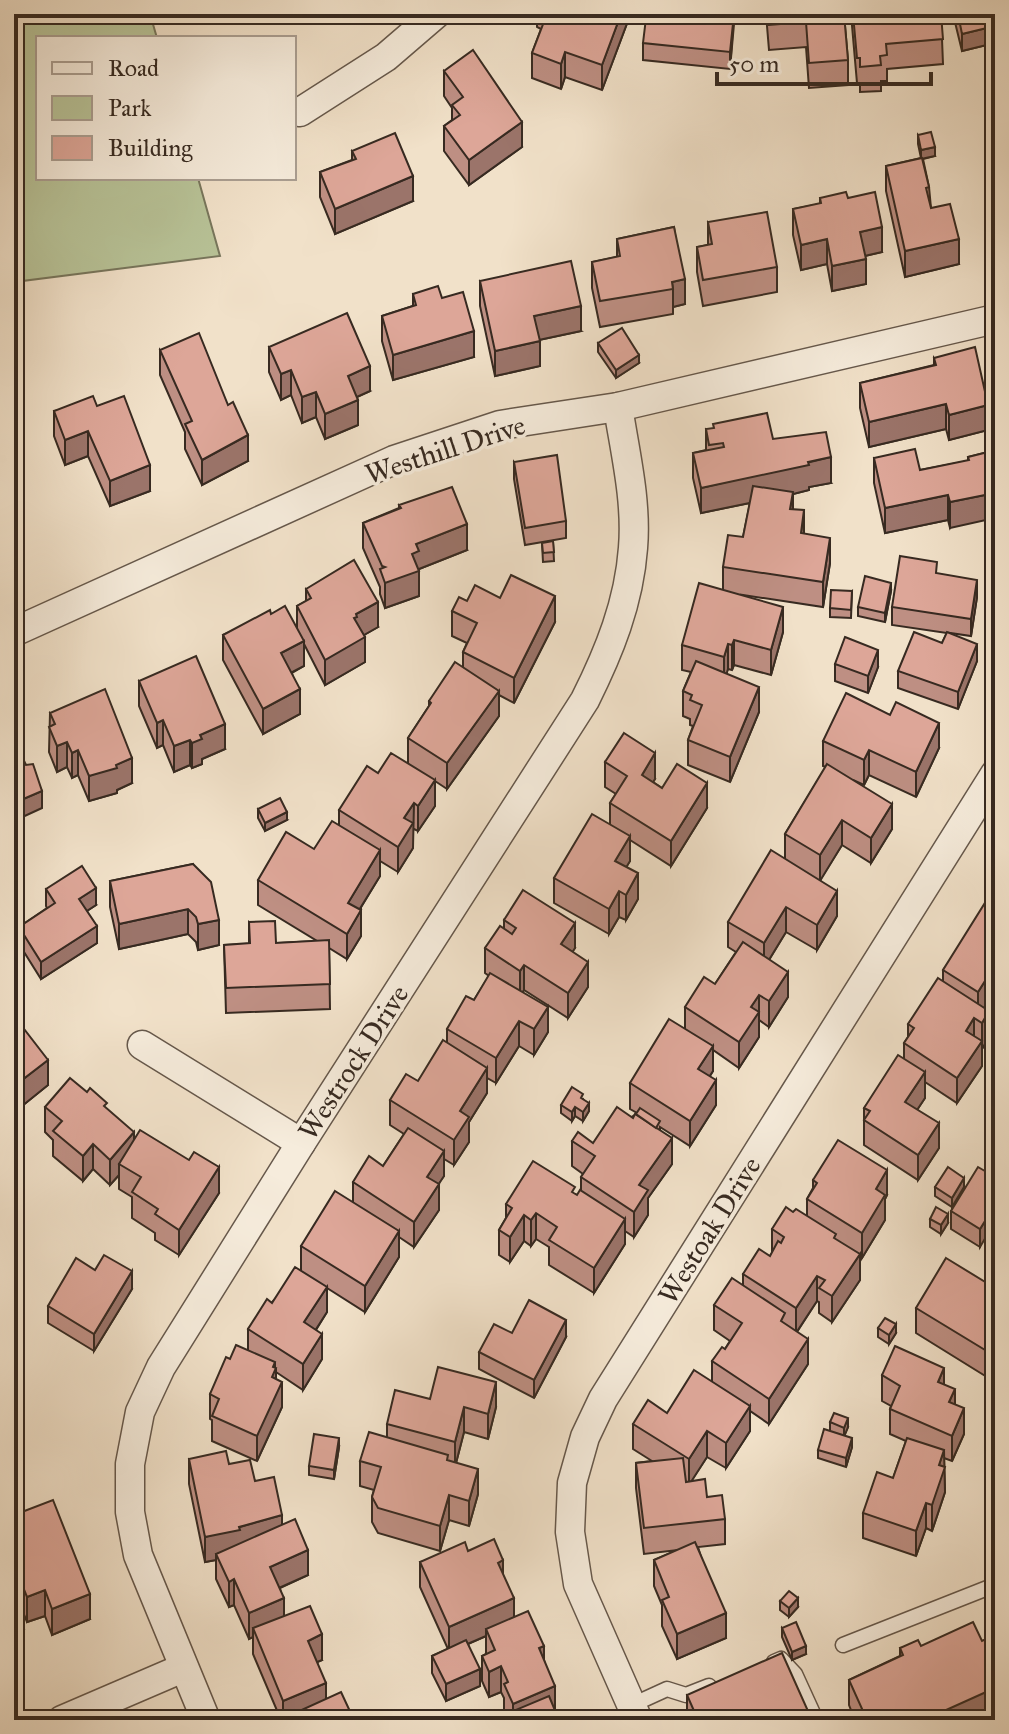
<svg xmlns="http://www.w3.org/2000/svg" width="1009" height="1734" viewBox="0 0 1009 1734" font-family="'IM FELL Great Primer',serif">
<style>
.green{fill:#b8c398;stroke:#78765c;stroke-width:2}
.lines{fill:none;stroke-linecap:round;stroke-linejoin:round}
.service-casing{stroke:#66584b;stroke-width:17}
.minor-casing{stroke:#66584b;stroke-width:31}
.service{stroke:#f6ecdc;stroke-width:14}
.minor{stroke:#f6ecdc;stroke-width:28}
.wall{fill:#be8f83;stroke:#372a21;stroke-width:2}
.shaded-wall{fill:#9b746a;stroke:#372a21;stroke-width:2}
.building{fill:#dda698;stroke:#372a21;stroke-width:2}
.labels{text-anchor:middle;stroke-width:7;stroke-linejoin:round;paint-order:stroke}
.street-label{font-size:28px;fill:#372a21;stroke:#f6ecdc}
</style>
<rect width="100%" height="100%" fill="#f1e1c9"/>
<filter id="stains"><feTurbulence type="fractalNoise" baseFrequency=".0025" numOctaves="4"/><feColorMatrix values="0 0 0 0 .2 0 0 0 0 .09 0 0 0 0 .02 0 0 0 .5 -.17"/></filter>
<radialGradient id="worn" r=".72"><stop offset=".6" stop-color="#630" stop-opacity="0"/><stop offset="1" stop-color="#630" stop-opacity=".3"/></radialGradient>
<polygon class="green" points="14,14 150,14 157,38 38,38 38,178 198,178 220,256 14,282"/>
<g class="lines">
<g class="service-casing">
<g id="service">
<polyline points="843,1645 995,1585"/>
<polyline points="774,1662 781,1659 795,1674 816,1720"/>
<polyline points="632,1705 667,1689 686,1695 709,1686"/>
</g>
</g>
<g class="minor-casing">
<g id="minor">
<polyline points="300,112 386,57 436,14"/>
<polyline points="14,632 394,460 500,425 618,407 995,319"/>
<polyline points="142,1045 301,1143"/>
<polyline points="62,1720 183,1668"/>
<path d="M206,1720L138,1555L130,1512V1464L140,1412L161,1367L301,1143L585,700C609,652 629,603 633,548C637,501 625,452 618,407"/>
<polyline points="638,1720 578,1584 570,1532 572,1483 585,1437 603,1399 995,774"/>
</g>
</g>
<use href="#service" class="service"/>
<use href="#minor" class="minor"/>
</g>
<g class="wall">
<polygon points="512,14 629,14 629,18 602,90 565,77 561,89 532,78 532,53 541,29 537,27 537,23"/>
<polygon points="734,14 730,69 643,60 643,43"/>
<polygon points="766,14 844,14 848,60 848,85 809,88 806,47 769,50"/>
<polygon points="851,14 941,14 943,64 887,69 887,81 881,81 881,91 860,92 860,83 857,83"/>
<polygon points="953,14 995,14 995,43 962,51"/>
<polygon points="444,71 522,147 469,185 444,151 444,126 452,120 452,108 444,96"/>
<polygon points="918,135 935,156 923,159 929,187 931,208 959,264 905,277 886,191 886,166 921,158 918,144"/>
<polygon points="352,151 413,201 335,234 320,197 320,172 352,160"/>
<polygon points="820,198 848,198 882,252 865,256 866,284 832,291 827,264 801,270 793,235 793,209 820,204"/>
<polygon points="708,222 777,267 777,292 703,306 697,272 697,247 708,245"/>
<polygon points="674,227 685,304 673,307 673,314 600,327 592,288 592,262 617,257 617,239"/>
<polygon points="480,281 581,331 539,340 540,366 495,376 480,306"/>
<polygon points="413,294 442,298 474,357 393,380 382,341 382,316 413,306"/>
<polygon points="598,343 639,363 616,378 598,352"/>
<polygon points="269,347 370,391 357,397 358,425 325,439 316,417 302,423 291,395 281,400 269,372"/>
<polygon points="160,350 248,461 202,485 185,449 185,432 160,375"/>
<polygon points="934,358 988,430 949,440 946,429 869,447 860,408 860,383 934,365"/>
<polygon points="97,406 150,491 110,506 88,456 65,465 54,436 54,411"/>
<polygon points="706,429 773,439 831,483 809,487 809,490 793,494 793,509 804,534 830,563 823,607 743,595 783,632 771,675 734,665 732,670 728,669 726,673 759,712 730,782 688,765 688,740 693,726 690,725 690,719 683,716 683,691 691,672 682,670 682,645 723,590 723,567 743,537 750,503 701,513 693,478 693,453 706,450"/>
<polygon points="988,452 950,528 948,520 885,533 874,483 874,458 920,470 968,461 968,457"/>
<polygon points="514,462 566,521 566,538 525,545 514,479"/>
<polygon points="399,505 467,550 419,569 419,596 385,608 380,594 380,587 363,548 363,523 399,508"/>
<polygon points="553,541 554,561 543,562 542,543"/>
<polygon points="937,574 977,597 971,636 950,633 977,661 958,709 898,688 898,671 942,643 947,633 892,625 892,607"/>
<polygon points="306,589 378,627 364,635 365,662 325,685 304,644 304,666 292,673 300,714 263,734 223,660 223,635 271,614 297,629 297,606 306,601"/>
<polygon points="852,591 851,618 830,617 830,608"/>
<polygon points="891,591 885,622 858,616 858,607"/>
<polygon points="500,598 555,622 514,703 499,695 499,716 447,789 435,781 435,806 418,831 414,829 413,830 413,848 398,872 380,861 380,876 360,909 361,936 347,959 329,948 330,1009 226,1013 224,945 249,944 249,922 276,943 317,941 258,905 258,880 314,849 339,825 339,810 378,773 408,763 408,738 429,706 429,701 463,667 463,652 467,643 452,636 452,611 467,601"/>
<polygon points="835,664 878,667 868,693 835,681"/>
<polygon points="139,681 225,749 202,759 202,764 192,768 190,765 174,772 163,745 157,748 139,706"/>
<polygon points="50,713 132,783 117,790 117,793 89,801 78,775 72,778 67,767 57,772 49,752"/>
<polygon points="823,741 939,748 916,797 869,775 864,785 853,780 892,829 871,863 842,845 820,880 837,916 817,950 786,932 769,960 788,997 769,1027 759,1020 759,1037 739,1068 713,1050 713,1071 710,1076 716,1105 690,1146 660,1127 660,1130 672,1164 648,1198 648,1215 634,1237 625,1231 625,1244 594,1293 549,1265 549,1247 536,1239 531,1246 524,1241 510,1262 499,1255 499,1230 506,1218 506,1204 575,1194 577,1195 581,1191 581,1177 583,1174 572,1166 572,1141 593,1143 636,1114 637,1113 630,1109 630,1083 685,1029 685,1007 715,984 736,952 728,947 728,922 785,859 785,834 826,767 823,766"/>
<polygon points="605,762 655,779 653,782 662,788 707,808 671,866 630,840 630,861 626,867 638,899 626,920 619,917 609,934 554,903 554,878 610,824 610,803 616,794 605,787"/>
<polygon points="258,809 287,820 265,831 258,818"/>
<polygon points="193,864 219,945 198,950 196,942 188,934 119,949 110,907 110,881"/>
<polygon points="995,880 995,991 984,1008 989,1037 982,1049 982,1066 957,1103 925,1082 925,1098 917,1110 939,1148 918,1180 864,1145 864,1108 904,1059 904,1043 908,1037 908,1024 943,981 943,970 993,901 993,884"/>
<polygon points="46,889 96,905 87,911 97,943 41,979 19,944 19,927 47,908 46,906"/>
<polygon points="504,920 575,948 572,952 588,987 568,1018 524,990 522,992 548,1032 534,1055 519,1046 496,1083 487,1078 487,1093 469,1122 469,1142 454,1165 444,1159 444,1176 438,1184 439,1210 414,1247 399,1237 399,1257 365,1312 327,1288 327,1312 316,1330 322,1359 303,1390 276,1372 276,1379 282,1407 257,1461 212,1441 212,1420 210,1419 210,1394 230,1359 248,1351 248,1329 301,1270 301,1246 353,1202 353,1182 383,1166 404,1134 390,1125 390,1100 418,1081 447,1043 447,1029 474,1000 489,976 485,973 485,948 504,928"/>
<polygon points="14,994 21,1025 48,1085 22,1106 14,1095"/>
<polygon points="583,1099 589,1111 583,1121 575,1116 572,1121 561,1113 561,1105"/>
<polygon points="45,1107 107,1109 134,1140 219,1193 179,1255 155,1240 155,1233 132,1218 132,1197 119,1189 119,1175 110,1185 93,1169 83,1181 53,1156 53,1140 45,1132"/>
<polygon points="995,1177 980,1247 951,1229 951,1211"/>
<polygon points="813,1180 887,1195 885,1199 885,1220 862,1258 860,1257 860,1280 832,1322 819,1313 819,1302 817,1301 797,1332 808,1364 769,1424 750,1411 750,1431 726,1468 707,1457 691,1481 707,1497 725,1519 725,1544 698,1547 726,1638 677,1659 662,1626 662,1605 654,1586 654,1560 678,1550 644,1554 636,1488 636,1463 652,1461 633,1449 633,1424 667,1413 712,1382 712,1361 725,1349 730,1341 714,1330 714,1305 743,1285 743,1274 770,1256 772,1253 772,1229 793,1212 807,1216 807,1199 813,1188"/>
<polygon points="935,1187 964,1187 952,1207 935,1196"/>
<polygon points="930,1219 948,1223 941,1234 930,1227"/>
<polygon points="995,1253 995,1382 916,1333 916,1308 986,1282 986,1268"/>
<polygon points="95,1270 132,1289 94,1351 48,1323 48,1306"/>
<polygon points="878,1328 896,1333 889,1344 878,1337"/>
<polygon points="566,1337 534,1398 479,1369 479,1352"/>
<polygon points="882,1375 944,1384 955,1404 964,1434 952,1461 944,1458 945,1492 932,1531 926,1528 916,1556 863,1538 863,1513 893,1478 906,1441 890,1434 890,1409 891,1406 882,1401"/>
<polygon points="430,1399 496,1407 488,1439 464,1432 456,1463 478,1494 469,1526 449,1520 440,1551 378,1533 372,1522 372,1497 374,1490 360,1486 360,1461 387,1437 387,1424"/>
<polygon points="830,1422 848,1427 844,1436 852,1447 846,1467 818,1458 818,1450 830,1431"/>
<polygon points="339,1447 334,1479 309,1475 309,1466"/>
<polygon points="189,1459 229,1464 255,1481 282,1525 308,1575 280,1588 284,1616 322,1660 317,1662 326,1699 354,1720 281,1720 253,1654 253,1637 249,1639 234,1605 229,1607 216,1579 216,1560 205,1562 189,1484"/>
<polygon points="14,1515 90,1619 52,1635 45,1616 27,1622 14,1590"/>
<polygon points="468,1551 503,1575 514,1618 544,1660 555,1709 506,1714 504,1709 504,1698 501,1692 489,1697 482,1681 482,1656 486,1654 486,1636 468,1644 480,1686 446,1701 432,1673 432,1656 448,1649 420,1587 420,1562"/>
<polygon points="780,1601 798,1607 789,1617 780,1610"/>
<polygon points="782,1628 806,1654 792,1660 782,1637"/>
<polygon points="921,1646 995,1713 979,1720 855,1720 849,1705 849,1680 900,1656 900,1648"/>
<polygon points="687,1695 812,1720 687,1720"/>
</g>
<g class="shaded-wall">
<polygon points="621,14 629,14 629,18 602,90 602,65"/>
<polygon points="734,14 734,24 730,69 730,52"/>
<polygon points="995,26 995,43 962,51 962,34"/>
<polygon points="565,52 565,77 561,89 561,64"/>
<polygon points="522,122 522,147 469,185 469,160"/>
<polygon points="935,147 935,156 921,159 921,150"/>
<polygon points="413,176 413,201 335,234 335,209"/>
<polygon points="882,227 882,252 860,257 860,232"/>
<polygon points="827,239 827,264 801,270 801,245"/>
<polygon points="959,239 959,264 905,277 905,251"/>
<polygon points="866,259 866,284 832,291 832,266"/>
<polygon points="685,279 685,304 673,307 673,289 672,282"/>
<polygon points="581,306 581,331 534,341 534,316"/>
<polygon points="474,331 474,357 393,380 393,355"/>
<polygon points="540,341 540,366 495,376 495,351"/>
<polygon points="639,355 639,363 616,378 616,370"/>
<polygon points="370,366 370,391 348,401 348,376"/>
<polygon points="291,370 291,395 281,400 281,374"/>
<polygon points="316,392 316,417 302,423 302,397"/>
<polygon points="358,400 358,425 325,439 325,414"/>
<polygon points="946,404 946,429 869,447 869,422"/>
<polygon points="988,405 988,430 949,440 949,415"/>
<polygon points="88,431 88,456 65,465 65,440"/>
<polygon points="248,435 248,461 202,485 202,460"/>
<polygon points="831,457 831,483 809,487 809,490 793,494 793,517 790,509 793,494 701,513 701,488"/>
<polygon points="150,465 150,491 110,506 110,481"/>
<polygon points="995,493 995,518 950,528 950,502"/>
<polygon points="948,495 948,520 885,533 885,508"/>
<polygon points="804,510 804,536 801,533"/>
<polygon points="467,524 467,550 419,569 419,596 385,608 385,583 412,554 416,544"/>
<polygon points="830,538 830,563 823,607 823,582"/>
<polygon points="977,580 977,597 971,636 971,619"/>
<polygon points="891,583 891,591 885,622 885,613"/>
<polygon points="555,596 555,622 514,703 514,678"/>
<polygon points="378,602 378,627 357,639 365,637 365,662 325,685 325,660 356,614"/>
<polygon points="783,607 783,632 771,675 771,650"/>
<polygon points="734,640 734,665 732,670 732,645"/>
<polygon points="304,641 304,666 281,678 281,653"/>
<polygon points="728,644 728,669 724,682 724,657"/>
<polygon points="977,644 977,661 958,709 958,692"/>
<polygon points="878,650 878,667 868,693 868,676"/>
<polygon points="759,687 759,712 730,782 730,757"/>
<polygon points="300,689 300,714 263,734 263,709"/>
<polygon points="499,691 499,716 447,789 447,763"/>
<polygon points="163,720 163,745 157,748 157,723"/>
<polygon points="939,723 939,748 916,797 916,772"/>
<polygon points="225,724 225,749 202,759 202,764 192,768 192,743 200,735"/>
<polygon points="190,740 190,765 174,772 174,746"/>
<polygon points="67,742 67,767 57,772 57,746"/>
<polygon points="78,750 78,775 72,778 72,753"/>
<polygon points="869,750 869,775 864,785 864,760"/>
<polygon points="655,753 655,779 642,800 642,775"/>
<polygon points="132,758 132,783 117,790 117,793 89,801 89,776"/>
<polygon points="435,780 435,806 418,831 418,806"/>
<polygon points="707,783 707,808 671,866 671,841"/>
<polygon points="42,791 42,808 14,821 14,803"/>
<polygon points="414,803 413,848 398,872 398,847 404,818"/>
<polygon points="892,804 892,829 871,863 871,838"/>
<polygon points="287,812 287,820 265,831 265,823"/>
<polygon points="842,820 842,845 820,881 820,855"/>
<polygon points="630,836 630,861 615,886 615,861"/>
<polygon points="380,850 380,876 348,928 348,903"/>
<polygon points="638,873 638,899 626,920 626,895"/>
<polygon points="96,888 96,905 79,916 79,899"/>
<polygon points="619,891 619,917 609,934 609,909"/>
<polygon points="837,891 837,916 817,950 817,925"/>
<polygon points="786,907 786,932 764,968 764,943"/>
<polygon points="188,909 188,934 119,949 119,924"/>
<polygon points="361,910 361,936 347,959 347,934"/>
<polygon points="219,920 219,945 198,950 198,924"/>
<polygon points="575,923 575,948 561,970 561,944"/>
<polygon points="97,926 97,943 41,979 41,962"/>
<polygon points="588,962 588,987 568,1018 568,993"/>
<polygon points="524,965 524,990 520,996 520,971"/>
<polygon points="995,965 995,991 978,1017 978,992"/>
<polygon points="788,972 788,997 769,1027 769,1001"/>
<polygon points="759,995 759,1037 739,1068 739,1042 751,1007"/>
<polygon points="21,1003 21,1029 14,1034 14,1009"/>
<polygon points="548,1007 548,1032 534,1055 534,1029"/>
<polygon points="989,1011 989,1037 982,1049 982,1023"/>
<polygon points="974,1018 974,1044 966,1031"/>
<polygon points="519,1021 519,1046 496,1083 496,1058"/>
<polygon points="982,1041 982,1066 957,1103 957,1078"/>
<polygon points="713,1046 713,1071 698,1094 698,1069"/>
<polygon points="48,1060 48,1085 22,1106 22,1080"/>
<polygon points="487,1068 487,1093 469,1122 469,1142 454,1165 454,1140 460,1111"/>
<polygon points="925,1072 925,1098 905,1128 905,1102"/>
<polygon points="716,1080 716,1105 690,1146 690,1121"/>
<polygon points="589,1103 589,1111 583,1121 583,1112"/>
<polygon points="575,1107 575,1116 572,1121 572,1112"/>
<polygon points="939,1123 939,1148 918,1180 918,1155"/>
<polygon points="134,1132 134,1157 119,1164 119,1175 110,1185 110,1160"/>
<polygon points="672,1138 672,1164 648,1198 648,1215 634,1237 634,1212 639,1185"/>
<polygon points="93,1144 93,1169 83,1181 83,1156"/>
<polygon points="444,1151 444,1176 427,1202 427,1177"/>
<polygon points="219,1167 219,1193 179,1255 179,1230"/>
<polygon points="887,1170 887,1195 885,1199 885,1220 862,1258 862,1233 876,1189"/>
<polygon points="964,1178 964,1187 952,1207 952,1198"/>
<polygon points="439,1184 439,1210 414,1247 414,1222"/>
<polygon points="995,1205 995,1222 980,1247 980,1229"/>
<polygon points="536,1213 536,1239 531,1246 531,1220"/>
<polygon points="948,1214 948,1223 941,1234 941,1225"/>
<polygon points="524,1215 524,1241 510,1262 510,1237"/>
<polygon points="625,1219 625,1244 594,1293 594,1268"/>
<polygon points="399,1231 399,1257 365,1312 365,1286"/>
<polygon points="860,1254 860,1280 832,1322 832,1296"/>
<polygon points="132,1271 132,1289 94,1351 94,1334"/>
<polygon points="817,1276 817,1301 796,1333 796,1308"/>
<polygon points="327,1287 327,1312 304,1348 304,1322"/>
<polygon points="566,1320 566,1337 534,1398 534,1380"/>
<polygon points="896,1324 896,1333 889,1344 889,1335"/>
<polygon points="322,1334 322,1359 303,1390 303,1364"/>
<polygon points="808,1339 808,1364 769,1424 769,1399"/>
<polygon points="275,1362 275,1371 276,1368 276,1393 282,1382 282,1407 257,1461 257,1436 273,1367"/>
<polygon points="944,1368 944,1393 938,1382"/>
<polygon points="496,1382 496,1407 488,1439 488,1414"/>
<polygon points="955,1389 955,1414 949,1402"/>
<polygon points="750,1406 750,1431 726,1468 726,1443"/>
<polygon points="464,1407 464,1432 455,1467 455,1442"/>
<polygon points="964,1408 964,1434 952,1461 952,1436"/>
<polygon points="848,1418 848,1427 844,1437 844,1428"/>
<polygon points="707,1431 707,1457 689,1485 689,1459"/>
<polygon points="339,1438 339,1447 334,1479 334,1470"/>
<polygon points="852,1438 852,1447 846,1467 846,1458"/>
<polygon points="944,1450 945,1492 932,1531 932,1505 939,1465"/>
<polygon points="478,1469 478,1494 469,1526 469,1501"/>
<polygon points="449,1495 449,1520 440,1551 440,1526"/>
<polygon points="926,1503 926,1528 916,1556 916,1531"/>
<polygon points="282,1515 282,1540 216,1554 216,1560 205,1562 205,1537"/>
<polygon points="308,1550 308,1575 270,1592 270,1567"/>
<polygon points="503,1560 503,1585 498,1563"/>
<polygon points="234,1579 234,1605 229,1607 229,1582"/>
<polygon points="45,1590 45,1616 27,1622 27,1597"/>
<polygon points="90,1594 90,1619 52,1635 52,1609"/>
<polygon points="284,1598 284,1623 253,1628 253,1637 249,1639 249,1613"/>
<polygon points="514,1598 514,1624 486,1629 486,1636 449,1652 449,1627"/>
<polygon points="798,1598 798,1607 789,1617 789,1608"/>
<polygon points="726,1613 726,1638 677,1659 677,1634"/>
<polygon points="24,1629 24,1655 14,1659 14,1633"/>
<polygon points="322,1634 322,1660 308,1666 308,1641"/>
<polygon points="544,1646 544,1672 539,1648"/>
<polygon points="806,1646 806,1654 792,1660 792,1652"/>
<polygon points="995,1665 995,1713 979,1720 924,1720"/>
<polygon points="501,1666 501,1692 489,1697 489,1672"/>
<polygon points="480,1669 480,1686 446,1701 446,1684"/>
<polygon points="326,1683 326,1708 284,1718 283,1720 283,1701"/>
<polygon points="555,1686 555,1711 513,1720 513,1704"/>
</g>
<g class="building">
<polygon points="547,14 621,14 602,65 565,52 561,64 532,53"/>
<polygon points="669,14 734,14 730,52 643,43 646,18 669,21"/>
<polygon points="768,14 844,14 848,60 809,63 806,22 769,25"/>
<polygon points="853,14 941,14 943,39 886,44 887,55 880,56 881,65 860,67 860,58 857,58"/>
<polygon points="958,14 995,14 995,26 962,34"/>
<polygon points="473,50 522,122 469,160 444,126 460,115 452,105 463,97 444,71"/>
<polygon points="931,132 935,147 921,150 918,135"/>
<polygon points="395,133 413,176 335,209 320,172 356,159 352,151"/>
<polygon points="922,158 929,187 926,188 931,208 950,204 959,239 905,251 886,166"/>
<polygon points="846,192 848,198 875,192 882,227 860,232 866,259 832,266 827,239 801,245 793,209 821,203 820,198"/>
<polygon points="767,212 777,267 703,280 697,247 712,244 708,222"/>
<polygon points="674,227 685,279 672,282 673,289 600,301 592,262 620,256 617,239"/>
<polygon points="571,261 581,306 534,316 540,341 495,351 480,281"/>
<polygon points="438,286 442,298 463,292 474,331 393,355 382,316 416,305 413,294"/>
<polygon points="347,313 370,366 348,376 358,400 325,414 316,392 302,397 291,370 281,374 269,347"/>
<polygon points="622,328 639,355 616,370 598,343"/>
<polygon points="199,333 228,405 233,402 248,435 202,460 185,424 192,421 160,350"/>
<polygon points="975,347 988,405 949,415 946,404 869,422 860,383 936,365 934,358"/>
<polygon points="93,396 97,406 124,396 150,465 110,481 88,431 65,440 54,411"/>
<polygon points="767,413 773,439 826,432 831,457 808,462 809,465 701,488 693,453 724,447 723,443 709,445 706,429 714,428 713,424"/>
<polygon points="915,449 920,470 969,460 968,457 988,452 995,483 995,493 950,502 948,495 885,508 874,458"/>
<polygon points="557,455 566,521 525,528 514,462"/>
<polygon points="753,486 793,492 790,509 804,510 801,533 830,538 823,582 723,567 728,535 743,537"/>
<polygon points="452,487 467,524 416,544 419,551 412,554 419,571 385,583 380,569 385,567 382,566 363,523 401,508 399,505"/>
<polygon points="553,541 554,552 543,553 542,543"/>
<polygon points="900,556 937,562 936,573 977,580 971,619 892,607"/>
<polygon points="354,560 378,602 356,614 357,617 354,618 365,637 325,660 297,606 311,598 306,589"/>
<polygon points="511,575 555,596 514,678 463,652 477,623 452,611 459,597 467,601 475,585 500,598"/>
<polygon points="865,576 891,583 885,613 858,607"/>
<polygon points="699,583 783,607 771,650 734,640 732,645 728,644 724,657 682,645"/>
<polygon points="831,590 852,591 851,610 830,608"/>
<polygon points="285,606 304,641 281,653 300,689 263,709 223,635 270,610 271,614"/>
<polygon points="914,632 942,643 947,632 977,644 958,692 898,671"/>
<polygon points="845,637 878,650 868,676 835,664"/>
<polygon points="196,656 225,724 200,735 202,739 192,743 190,740 174,746 163,720 157,723 139,681"/>
<polygon points="696,661 759,687 730,757 688,740 702,705 690,700 692,695 683,691"/>
<polygon points="455,662 499,691 447,763 408,738 431,703 429,701"/>
<polygon points="105,689 132,758 116,765 117,768 89,776 78,750 72,753 67,742 57,746 49,727 55,724 50,713"/>
<polygon points="846,693 890,715 896,702 939,723 916,772 869,750 864,760 823,741"/>
<polygon points="624,733 655,753 642,775 662,788 677,764 707,783 671,841 610,803 627,776 605,762"/>
<polygon points="14,739 26,765 33,764 42,791 14,803"/>
<polygon points="391,753 435,780 418,806 414,803 404,818 413,823 398,847 339,810 367,766 378,773"/>
<polygon points="827,764 892,804 871,838 842,820 820,855 785,834"/>
<polygon points="280,798 287,812 265,823 258,809"/>
<polygon points="592,814 630,836 615,861 638,873 626,895 619,891 609,909 554,878"/>
<polygon points="332,821 380,850 348,903 361,910 347,934 258,880 286,832 314,849"/>
<polygon points="771,850 837,891 817,925 786,907 764,943 728,922"/>
<polygon points="193,864 211,882 219,920 198,924 196,917 188,909 119,924 110,881"/>
<polygon points="82,866 96,888 79,899 97,926 41,962 19,927 55,903 46,889"/>
<polygon points="523,890 575,923 561,944 588,962 568,993 524,965 520,971 485,948 500,926 512,934 516,928 504,920"/>
<polygon points="988,898 995,903 995,965 978,992 943,970"/>
<polygon points="275,921 276,943 329,940 330,984 226,988 224,945 250,943 249,922"/>
<polygon points="743,942 788,972 769,1001 759,995 751,1007 759,1012 739,1042 685,1007 704,977 715,984"/>
<polygon points="490,973 548,1007 534,1029 519,1021 496,1058 447,1029 466,996 474,1000"/>
<polygon points="938,978 989,1011 982,1023 974,1018 966,1031 982,1041 957,1078 904,1043 914,1028 908,1024"/>
<polygon points="14,994 21,1003 14,1009"/>
<polygon points="14,1016 48,1060 22,1080 14,1070"/>
<polygon points="669,1019 713,1046 698,1069 716,1080 690,1121 630,1083"/>
<polygon points="443,1040 487,1068 460,1111 469,1117 454,1140 390,1100 406,1074 418,1081"/>
<polygon points="898,1055 925,1072 905,1102 939,1123 918,1155 864,1120 870,1111 864,1108"/>
<polygon points="70,1078 87,1092 90,1088 107,1103 104,1106 134,1132 110,1160 93,1144 83,1156 53,1131 62,1121 45,1107"/>
<polygon points="572,1087 583,1094 581,1098 589,1103 583,1112 575,1107 572,1112 561,1105"/>
<polygon points="617,1107 633,1118 635,1114 672,1138 639,1185 648,1190 634,1212 581,1177 595,1156 572,1141 578,1132 593,1143"/>
<polygon points="640,1108 660,1121 656,1128 636,1114"/>
<polygon points="408,1128 444,1151 427,1177 439,1184 414,1222 353,1182 369,1156 383,1166"/>
<polygon points="140,1130 189,1160 194,1152 219,1167 179,1230 155,1214 158,1209 132,1192 141,1177 119,1164"/>
<polygon points="838,1140 887,1170 876,1189 885,1195 862,1233 807,1199 817,1183 813,1180"/>
<polygon points="533,1161 575,1187 572,1192 577,1195 580,1190 625,1219 594,1268 549,1240 557,1227 536,1213 531,1220 524,1215 510,1237 499,1230 512,1208 506,1204"/>
<polygon points="948,1167 964,1178 952,1198 935,1187"/>
<polygon points="978,1167 995,1177 995,1205 980,1229 951,1211"/>
<polygon points="335,1191 399,1231 365,1286 301,1246"/>
<polygon points="786,1207 793,1212 796,1209 836,1234 834,1238 860,1254 832,1296 819,1288 825,1280 817,1276 796,1308 743,1274 759,1249 770,1256 778,1241 781,1243 784,1237 772,1229"/>
<polygon points="936,1207 948,1214 941,1225 930,1219"/>
<polygon points="995,1253 995,1274 986,1268"/>
<polygon points="104,1255 132,1271 94,1334 48,1306 76,1258 95,1270"/>
<polygon points="946,1258 995,1288 995,1356 916,1308"/>
<polygon points="295,1267 327,1287 304,1322 322,1334 303,1364 248,1329 267,1299 272,1303"/>
<polygon points="732,1278 785,1313 781,1321 808,1339 769,1399 712,1361 722,1347 725,1349 742,1323 714,1305"/>
<polygon points="529,1300 566,1320 534,1380 479,1352 494,1324 512,1333"/>
<polygon points="885,1318 896,1324 889,1335 878,1328"/>
<polygon points="236,1345 275,1362 273,1367 276,1368 272,1377 282,1382 257,1436 212,1416 219,1399 210,1394 226,1357 230,1359"/>
<polygon points="895,1346 944,1368 938,1382 955,1389 949,1402 964,1408 952,1436 890,1409 900,1386 882,1375"/>
<polygon points="438,1367 496,1382 488,1414 464,1407 455,1442 387,1424 395,1390 430,1399"/>
<polygon points="694,1370 750,1406 726,1443 707,1431 689,1459 633,1424 648,1400 667,1413"/>
<polygon points="834,1413 848,1418 844,1428 830,1422"/>
<polygon points="824,1429 852,1438 846,1458 818,1450"/>
<polygon points="369,1432 448,1455 447,1460 478,1469 469,1501 449,1495 440,1526 378,1508 372,1497 381,1467 360,1461"/>
<polygon points="314,1434 339,1438 334,1470 309,1466"/>
<polygon points="907,1438 944,1450 939,1465 945,1467 932,1505 926,1503 916,1531 863,1513 877,1472 893,1478"/>
<polygon points="226,1451 229,1464 250,1460 255,1481 274,1477 282,1515 239,1527 240,1530 205,1537 189,1459"/>
<polygon points="683,1458 686,1482 705,1479 707,1497 722,1495 725,1519 644,1528 636,1463"/>
<polygon points="53,1500 90,1594 52,1609 45,1590 27,1597 14,1565 14,1515"/>
<polygon points="295,1519 308,1550 270,1567 284,1598 249,1613 234,1579 229,1582 216,1554"/>
<polygon points="494,1539 503,1560 498,1563 514,1598 449,1627 420,1562 465,1542 468,1551"/>
<polygon points="695,1542 726,1613 677,1634 662,1600 669,1597 654,1560"/>
<polygon points="789,1591 798,1598 789,1608 780,1601"/>
<polygon points="14,1606 24,1629 14,1633"/>
<polygon points="310,1606 322,1634 308,1641 326,1683 283,1701 253,1628"/>
<polygon points="528,1611 544,1646 539,1648 555,1686 513,1704 504,1684 508,1682 501,1666 489,1672 482,1656 495,1650 486,1629"/>
<polygon points="796,1622 806,1646 792,1652 782,1628"/>
<polygon points="973,1622 982,1641 988,1638 995,1654 995,1665 994,1666 995,1669 995,1688 924,1720 867,1720 849,1680 903,1655 900,1648 918,1640 921,1646"/>
<polygon points="466,1640 480,1669 446,1684 432,1656"/>
<polygon points="782,1653 812,1720 698,1720 687,1695"/>
<polygon points="341,1692 354,1720 285,1720 284,1718"/>
<polygon points="549,1696 559,1720 492,1720"/>
<polygon points="384,1715 386,1720 373,1720"/>
</g>
<g class="labels">
<g class="street-label">
<text transform="translate(445 449) rotate(-18)" y="10">Westhill Drive</text>
<text transform="translate(353 1062) rotate(-57)" y="10">Westrock Drive</text>
<text transform="translate(709 1230) rotate(-58)" y="10">Westoak Drive</text>
</g>
</g>
<rect width="1009" height="1734" fill="none" stroke="#f1e1c9" stroke-width="48"/>
<rect x="16" y="16" width="977" height="1702" fill="none" stroke="#372a21" stroke-width="4"/>
<rect x="24" y="24" width="961" height="1686" fill="none" stroke="#372a21" stroke-width="2"/>
<rect x="36" y="36" width="260" height="144" fill="#f6ecdc" stroke="#aa9e91" stroke-width="2"/>
<rect x="52" y="62" width="40" height="12" fill="#f6ecdc" stroke="#aa9e91" stroke-width="2"/>
<text x="108" y="76" font-size="24" fill="#372a21">Road</text>
<rect x="52" y="96" width="40" height="24" fill="#b8c398" stroke="#aa9e91" stroke-width="2"/>
<text x="108" y="116" font-size="24" fill="#372a21">Park</text>
<rect x="52" y="136" width="40" height="24" fill="#dda698" stroke="#aa9e91" stroke-width="2"/>
<text x="108" y="156" font-size="24" fill="#372a21">Building</text>
<path d="M717 72v12h214v-12" fill="none" stroke="#372a21" stroke-width="4"/>
<text x="729" y="72" font-size="24" fill="#372a21" stroke="#f6ecdc" stroke-width="6" paint-order="stroke">50 m</text>
<rect width="100%" height="100%" filter="url(#stains)"/>
<rect width="100%" height="100%" fill="url(#worn)"/>
</svg>
